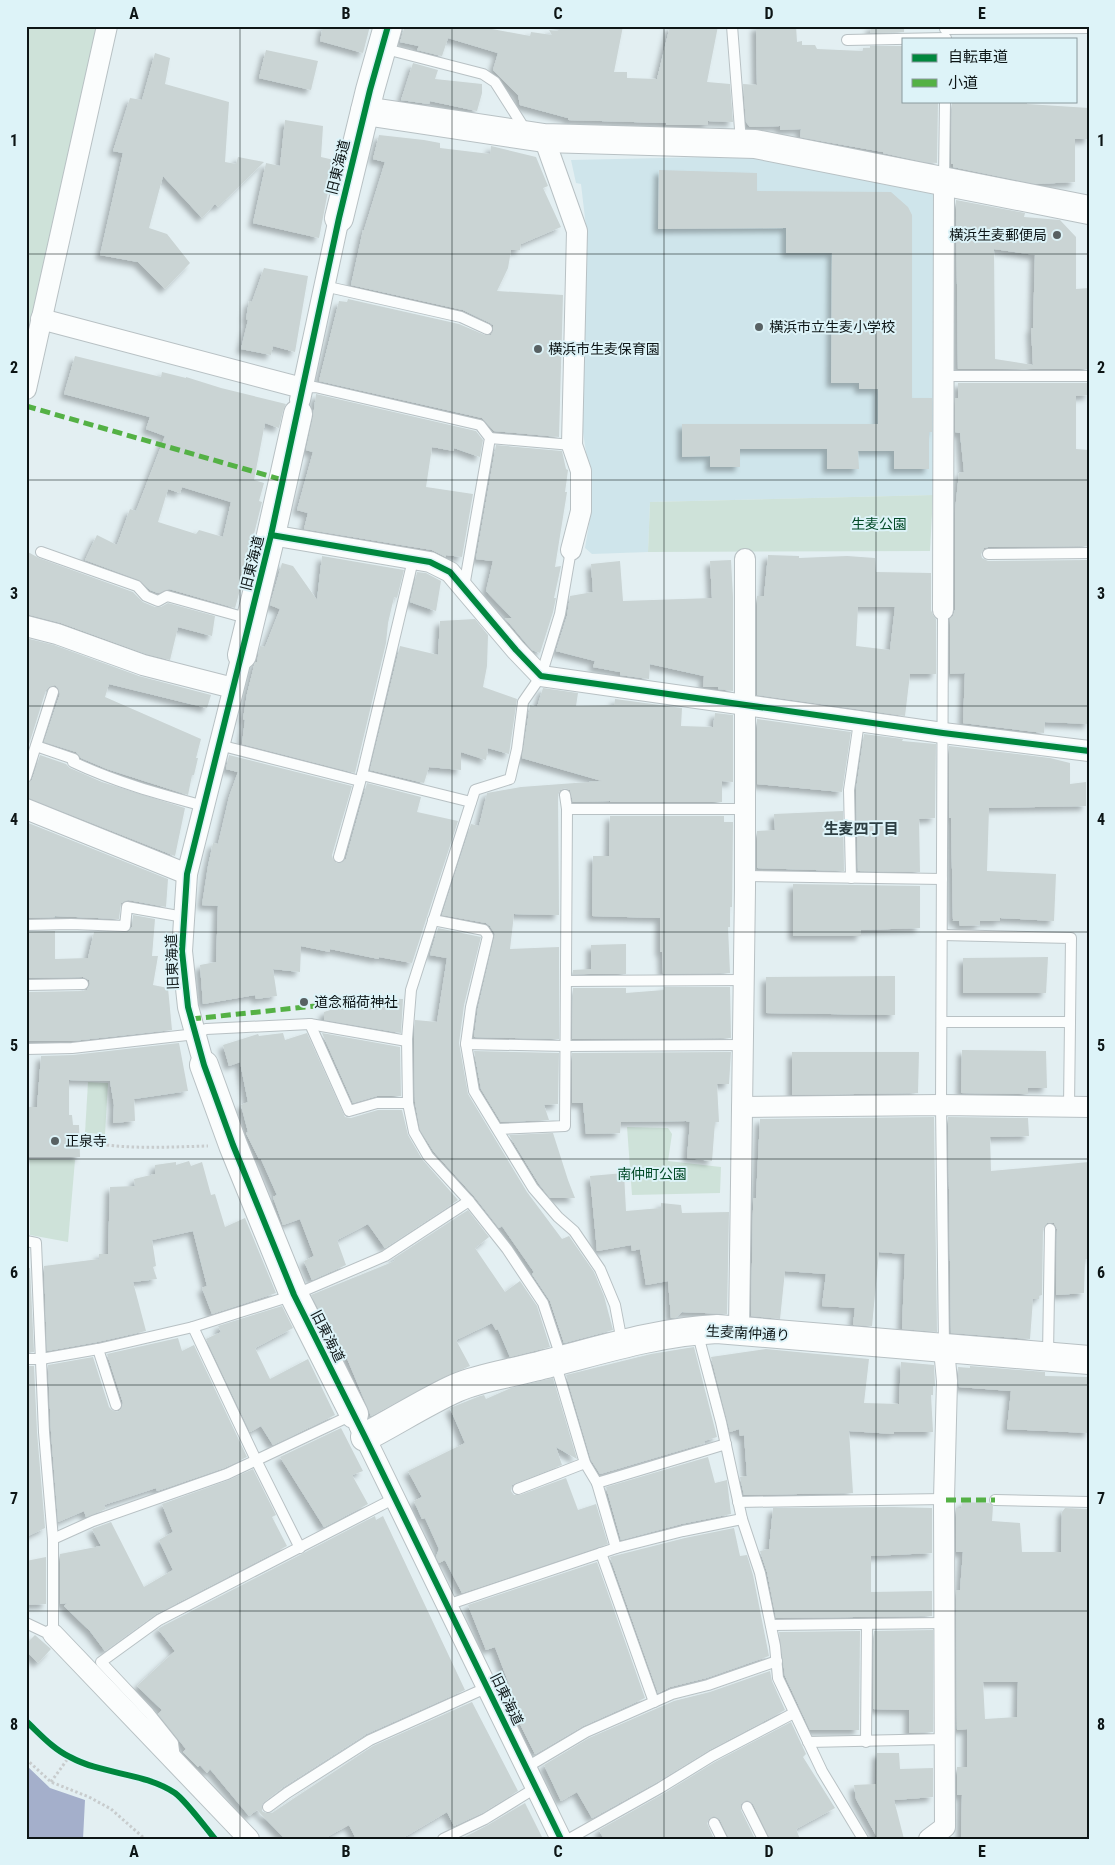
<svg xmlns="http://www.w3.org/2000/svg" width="1115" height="1865" viewBox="0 0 1115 1865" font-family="'Roboto Condensed','Noto Sans JP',sans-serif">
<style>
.built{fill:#cfe5eb}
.green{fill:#cee2d9}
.water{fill:#a4afcb}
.building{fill:#cad4d4;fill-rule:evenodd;filter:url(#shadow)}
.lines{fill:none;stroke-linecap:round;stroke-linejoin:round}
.lane-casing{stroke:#b8c1c4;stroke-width:12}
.street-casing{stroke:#b8c1c4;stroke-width:22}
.secondary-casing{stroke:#b8c1c4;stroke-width:30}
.path{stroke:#c8cccd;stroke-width:3;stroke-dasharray:2.5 2.5;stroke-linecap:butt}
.lane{stroke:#fbfdfd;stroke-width:10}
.street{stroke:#fbfdfd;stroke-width:20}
.secondary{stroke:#fbfdfd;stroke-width:28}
.quiet{stroke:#54b145;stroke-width:5;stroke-dasharray:10 5;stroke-linecap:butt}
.cycleway-casing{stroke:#ddf3f8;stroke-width:9}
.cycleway{stroke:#00873e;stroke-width:6}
.grid{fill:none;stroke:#0d1516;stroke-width:1;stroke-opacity:0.55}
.poi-dot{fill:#586163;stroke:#ddf3f8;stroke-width:2}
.labels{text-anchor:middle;stroke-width:4;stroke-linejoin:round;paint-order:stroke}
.street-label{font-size:14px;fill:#0d1516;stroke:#ddf3f8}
.poi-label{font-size:14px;fill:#0d1516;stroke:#ddf3f8;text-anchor:start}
.park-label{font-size:14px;fill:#014926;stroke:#ddf3f8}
.neighbourhood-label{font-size:15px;font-weight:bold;fill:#2c3e42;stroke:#ddf3f8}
.neatline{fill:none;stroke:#0d1516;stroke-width:2}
.grid-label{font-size:16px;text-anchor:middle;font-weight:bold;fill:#0d1516}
</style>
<defs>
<filter id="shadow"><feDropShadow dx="-4.5" dy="4.5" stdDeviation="2.5" flood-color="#0004"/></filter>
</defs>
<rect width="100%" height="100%" fill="#e3eff2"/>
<polygon class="built" points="752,156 937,194 933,495 650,502 648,552 592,554 585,548 592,506 590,479 581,419 587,235 581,184 576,183 571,160"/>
<g class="green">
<polygon points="26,26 98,26 26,350"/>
<polygon points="933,495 930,551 648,552 650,502"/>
<polygon points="88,1082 108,1083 105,1134 85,1133"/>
<polygon points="627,1127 668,1128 672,1134 668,1161 721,1167 720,1193 632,1195"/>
<polygon points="30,1159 75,1160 68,1242 30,1235"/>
</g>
<polygon class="water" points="26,1765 50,1788 85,1800 83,1839 26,1839"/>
<g class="building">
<polygon points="323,26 370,26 363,53 320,41"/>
<polygon points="405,26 476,26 530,36 531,32 552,35 549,30 558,31 559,26 623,26 614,72 627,72 627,78 657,79 670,26 718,26 707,82 730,84 733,122 708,121 708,125 666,125 666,123 568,120 568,118 520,105 518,95 493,70 498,53 448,38 442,56 417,50 419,46 400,42"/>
<polygon points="756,26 796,26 797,42 802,41 802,45 815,45 817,49 863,51 863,48 870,48 870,46 904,46 904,101 938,101 937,163 924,162 883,153 883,152 804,138 800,137 801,129 780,130 780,126 750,127 746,122 743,84 757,85"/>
<polygon points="871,26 904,26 904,32 870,33"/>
<polygon points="266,50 318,61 311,90 259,78"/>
<polygon points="155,53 170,58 165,84 229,102 225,162 236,164 238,157 264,162 218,207 215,204 202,218 163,176 149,228 167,234 190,263 165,289 138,262 100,255 123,153 113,151 130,98 142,100"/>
<polygon points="413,63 438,70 435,79 482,84 482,93 477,111 430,101 429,104 401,100"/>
<polygon points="952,101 1017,101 1027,102 1027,104 1089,108 1089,139 1075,139 1075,182 1036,184 953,167 953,164 951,164"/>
<polygon points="285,120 323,126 321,157 334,160 319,238 253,223 266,163 280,166"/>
<polygon points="379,135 424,140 440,143 440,148 490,154 491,146 536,157 548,186 543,188 561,227 521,244 520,250 511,250 508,268 497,291 563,295 559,437 494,431 482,418 319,381 339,301 347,302 348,299 459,324 485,335 491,335 493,331 493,325 490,323 463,310 351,285 363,230 364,230 385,162 373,159"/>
<polygon points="659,170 757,173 757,191 891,192 908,207 912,215 912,398 932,398 932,432 929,432 929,469 894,469 894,451 858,451 859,469 827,469 827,449 740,449 740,467 710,467 710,456 682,457 682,424 878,424 878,389 859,389 859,383 831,383 832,253 786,253 786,228 658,229"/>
<path d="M956,200L1025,213L1024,217L1060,220L1076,237V289L1089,288V369H958ZM994,249L1035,255L1033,328H1031L1033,365L995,359Z"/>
<polygon points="264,268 308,276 295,352 273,346 271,355 241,349 248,320 246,319 249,301 252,302"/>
<path d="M75,356L161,377L162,372L186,378V377L221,388L286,404L283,411L279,428L265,423L254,480L264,483L259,501L262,502L250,550L251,551L239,585L241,586L235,608L169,589L158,593L150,590L139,580L85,560L97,535L117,545L130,509L136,511L165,436L146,429L150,417L64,394ZM182,487L231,502L223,537L199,530L196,534L158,522L168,489L180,493Z"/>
<polygon points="958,383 1089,383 1089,395 1076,396 1076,449 1089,450 1089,546 988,547 984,548 981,554 982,558 988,561 1089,560 1089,724 1045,722 1044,733 963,723 965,673 950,674 950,619 953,616 955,610 955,511 959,473 964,472 960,433 955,432 955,398 958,398"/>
<polygon points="316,394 476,431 483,440 480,457 454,448 454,451 432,447 426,487 473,494 462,557 446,555 446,557 432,550 304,529 308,513 297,510 313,452 306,450 313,417"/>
<polygon points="496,445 562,451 566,469 568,470 565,492 567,492 555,567 561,566 554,598 556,598 553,612 540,653 532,650 525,642 505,618 512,618 486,591 493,561 476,559"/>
<polygon points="26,551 39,558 133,592 143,602 155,607 161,607 168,603 215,616 212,636 178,627 170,660 146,654 61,623 26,614"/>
<path d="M768,555L799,556V558L847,556L875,558L876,572L931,573V610L933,615L936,619V674H910L905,716L757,695V596H764ZM858,607H895L890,650L856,646Z"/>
<polygon points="322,556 404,570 397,598 394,597 388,623 386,643 355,773 242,744 245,720 243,719 247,694 255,662 257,662 260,646 265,647 280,609 270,605 282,563 293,566 317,600"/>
<polygon points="731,560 733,597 733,691 718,689 718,687 703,687 704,676 650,664 649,679 620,675 620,672 593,667 595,661 556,651 567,616 570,596 593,592 591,564 620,561 623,601 712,598 710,561"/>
<polygon points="417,572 426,573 441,581 436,611 410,602"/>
<polygon points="475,619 488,635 487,666 483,687 517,699 509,754 488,748 486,760 461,752 461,770 429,767 424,783 370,770 400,646 438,655 440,621"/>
<polygon points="26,638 54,645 139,676 211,695 207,708 109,684 105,697 201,739 196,758 198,758 194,775 192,775 188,795 107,769 81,758 76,752 44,742 60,694 58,688 55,685 49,687 46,690 26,754"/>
<polygon points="543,688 578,693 576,706 614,705 615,699 682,708 681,726 713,727 715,713 733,715 733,782 722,781 722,802 610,802 610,801 573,802 570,790 565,788 560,790 558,795 559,915 514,914 510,949 559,947 559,1039 474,1037 478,1008 495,934 490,926 486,923 442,915 471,824 479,826 487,793 521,787 602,781 522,758 530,705 537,707"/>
<polygon points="757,719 851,732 842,792 757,784"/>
<polygon points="864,734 903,739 902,741 936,744 935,818 919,819 920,872 858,871 856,790"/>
<polygon points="949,746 1050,758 1070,763 1070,784 1086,782 1086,806 989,808 987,871 1056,874 1054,921 1000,918 1000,921 980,921 980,925 960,926 959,921 953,921 951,818 949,818"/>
<polygon points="40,755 66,764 70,768 102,782 185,808 175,856 26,797 26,784 32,780"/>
<polygon points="229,755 352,786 332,855 333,859 337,863 341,863 346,859 367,783 421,797 417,812 458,821 412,963 379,957 379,959 330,949 330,952 301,946 300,972 273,969 277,996 256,999 255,995 203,1004 200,965 216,962 218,906 202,905 208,866 213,843 218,844 229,797 238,772 226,769"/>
<polygon points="843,811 844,871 757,868 757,831 775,830 774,814"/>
<polygon points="610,816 724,816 724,822 733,822 732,907 730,907 730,927 728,927 730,973 663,974 662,952 660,952 660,918 592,916 593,856 609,856"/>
<polygon points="26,822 168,879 166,907 128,900 121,903 119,919 55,916 55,917 26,918"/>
<polygon points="793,884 920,886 920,928 861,930 861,936 793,936"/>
<polygon points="133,915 155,919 152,956 158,956 153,985 168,988 172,1030 72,1041 26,1041 26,992 83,991 87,990 90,984 89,980 83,977 26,978 26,932 55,931 55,959 88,958 94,932 128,932 132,927"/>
<polygon points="438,928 481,937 464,1005 459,1043 468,1094 527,1192 562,1239 569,1236 594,1272 604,1296 613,1330 564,1343 550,1301 532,1274 534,1272 502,1226 499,1228 474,1196 434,1152 420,1130 415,1102 414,1039 415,1020 437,1022 447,958 430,955"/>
<polygon points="626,944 626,974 573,974 573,970 591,969 591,945"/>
<polygon points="1048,957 1046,993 963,993 963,958"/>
<polygon points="895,976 895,1015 766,1013 766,977"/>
<polygon points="664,987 730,987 731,1038 572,1039 573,988 626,988 626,993 664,990"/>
<polygon points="368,998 403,999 401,1033 324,1020 324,1012"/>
<polygon points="283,1033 285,1040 307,1033 345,1117 351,1118 378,1110 402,1110 408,1135 422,1159 458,1200 385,1248 368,1224 337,1240 346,1265 312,1280 304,1261 314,1256 300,1219 283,1225 273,1197 277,1195 261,1159 259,1159 246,1133 248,1132 241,1105 248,1102 240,1062 229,1066 223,1045 258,1034 259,1036"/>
<polygon points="322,1033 400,1047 401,1096 377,1096 353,1103"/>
<polygon points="179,1043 188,1091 134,1099 135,1121 113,1123 114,1105 110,1081 69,1080 69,1115 72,1115 73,1125 79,1125 80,1157 26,1157 26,1107 37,1107 41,1056 73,1055"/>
<polygon points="962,1050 1046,1051 1047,1088 1028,1088 1028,1094 961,1093"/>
<polygon points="474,1051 559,1053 558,1104 544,1105 549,1120 501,1122 481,1089"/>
<polygon points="731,1052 729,1084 717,1084 719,1122 715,1122 712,1161 687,1158 690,1122 686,1121 621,1122 620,1133 586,1134 583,1103 572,1103 572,1053"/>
<polygon points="792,1052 919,1052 918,1093 792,1095"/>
<polygon points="934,1117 937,1332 902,1329 905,1254 879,1252 872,1326 853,1325 855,1308 822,1306 826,1274 785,1271 780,1319 751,1316 753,1210 753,1198 756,1198 760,1119"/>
<polygon points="948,1117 1028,1118 1029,1136 990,1137 991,1171 1089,1162 1089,1259 1085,1259 1084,1293 1056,1295 1057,1229 1054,1223 1047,1223 1043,1229 1042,1295 1039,1296 1039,1299 1033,1299 1030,1339 951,1333"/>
<polygon points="553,1133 568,1180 575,1198 550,1198 539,1184 509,1135"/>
<polygon points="189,1161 191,1166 202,1162 211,1195 215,1194 225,1227 245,1218 276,1293 212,1314 202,1288 207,1286 193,1231 152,1240 156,1266 153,1267 157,1279 133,1282 146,1331 97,1342 47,1351 44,1266 99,1259 99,1254 108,1254 110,1187 135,1186 134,1179 155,1174 155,1165 176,1162 176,1165"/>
<polygon points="624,1173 626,1211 661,1208 661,1203 681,1205 682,1213 729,1212 727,1314 682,1312 675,1318 671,1318 668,1281 646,1285 640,1249 632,1251 631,1245 597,1251 590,1176"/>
<polygon points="468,1210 489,1237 475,1248 505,1292 520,1281 537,1306 550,1347 510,1357 498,1329 496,1330 492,1323 456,1340 470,1366 437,1380 371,1416 344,1351 341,1352 327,1318 325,1320 321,1314 311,1295 395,1261 393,1259"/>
<polygon points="26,1268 30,1268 34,1352 26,1352"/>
<polygon points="282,1306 293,1328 255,1348 270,1379 308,1359 335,1415 273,1445 261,1426 250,1432 206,1339 221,1332 218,1326"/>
<polygon points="178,1338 182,1351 194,1345 247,1457 224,1468 157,1491 156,1488 104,1505 106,1509 86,1517 84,1511 58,1522 51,1432 48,1365 93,1357 109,1407 112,1410 118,1412 121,1409 123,1403 107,1354"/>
<polygon points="694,1347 717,1437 704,1441 705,1443 600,1474 591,1460 566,1375 651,1354"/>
<polygon points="766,1349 869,1359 864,1403 899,1404 901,1362 934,1365 935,1386 933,1386 933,1395 931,1395 933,1432 894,1432 894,1434 849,1431 853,1493 744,1495 740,1477 747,1476 744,1435 740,1436 739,1429 730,1432 711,1357"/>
<polygon points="26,1366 34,1366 37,1432 45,1528 26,1537"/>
<polygon points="970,1366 1045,1372 1045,1376 1089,1377 1089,1433 1007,1429 1011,1391 959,1387 958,1367 970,1368"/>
<polygon points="553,1378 577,1459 556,1447 562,1465 516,1483 512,1485 511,1491 514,1495 520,1495 566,1478 578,1510 596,1504 608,1544 462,1593 445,1560 439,1563 436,1557 439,1549 425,1518 422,1519 414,1501 422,1497 408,1471 465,1443 450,1408 480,1396 484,1395 486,1399 511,1388"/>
<polygon points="341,1428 363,1471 352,1475 368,1504 324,1527 280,1457"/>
<polygon points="708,1457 715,1483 727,1480 731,1514 681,1524 621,1540 606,1487"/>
<polygon points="253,1469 276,1515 272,1517 287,1546 156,1614 105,1651 90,1631 64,1606 67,1603 60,1604 60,1554 101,1546 92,1529 111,1522 144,1587 173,1570 159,1540 173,1532 162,1504 229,1480"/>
<path d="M962,1502L989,1503L993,1506L992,1521L1020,1523L1022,1552H1061L1062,1512L1065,1508L1089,1509V1839H961L962,1795H957V1767H967V1729L957,1730L956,1590H960L963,1552H956V1508H961ZM983,1682H1018L1017,1717L985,1719Z"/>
<polygon points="893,1507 932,1508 932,1553 871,1556 871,1592 932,1591 932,1616 776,1618 767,1572 760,1551 769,1549 773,1508"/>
<polygon points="375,1516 376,1520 383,1516 465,1690 366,1734 283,1787 264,1802 262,1805 262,1811 266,1813 272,1813 373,1746 472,1702 518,1791 482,1813 454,1826 447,1812 401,1839 356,1839 349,1825 323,1839 285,1839 257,1810 249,1816 210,1769 207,1773 200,1765 198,1767 183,1752 186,1749 158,1714 162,1710 137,1686 175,1651 158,1629 163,1626"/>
<polygon points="734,1528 740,1556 747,1555 753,1575 769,1656 706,1678 670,1687 658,1693 610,1557 685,1538"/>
<polygon points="46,1557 46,1604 26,1605 26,1561"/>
<polygon points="597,1562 645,1698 583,1726 535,1754 517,1718 519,1717 506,1686 509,1684 495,1647 486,1650 468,1605"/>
<polygon points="933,1630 933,1732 909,1733 909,1710 873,1709 874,1631"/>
<polygon points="860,1631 859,1730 810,1730 785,1676 779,1632"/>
<polygon points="35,1635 51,1649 38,1663 26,1651 26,1644"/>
<polygon points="770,1671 772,1681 785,1710 709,1750 657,1782 592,1818 577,1792 561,1801 544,1765 589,1738 674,1701 710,1692"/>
<polygon points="791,1722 806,1754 803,1757 835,1808 796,1829 800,1839 770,1839 753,1804 747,1800 741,1804 741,1810 755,1839 729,1839 720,1820 714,1816 709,1819 707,1823 714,1839 604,1839 599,1830 663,1794 715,1762"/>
<polygon points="877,1753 899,1753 900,1769 933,1768 933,1797 894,1800 904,1839 878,1839 856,1799 854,1785 876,1784"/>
<polygon points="525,1803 543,1839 461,1839 488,1825"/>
</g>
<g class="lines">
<g class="lane-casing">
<g id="lane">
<polyline points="732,26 741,142"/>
<polyline points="945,29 1089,28"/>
<polyline points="847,40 946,38"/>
<polyline points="382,48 483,74 495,82 521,123 522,132"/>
<polyline points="944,180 945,101"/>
<polyline points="324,286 461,317 487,329"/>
<polyline points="944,376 1089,376"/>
<polyline points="302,388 315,387 480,425 490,438 464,587"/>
<polyline points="490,438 572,445"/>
<polyline points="41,552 137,586 146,596 158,601 167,596 250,619"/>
<polyline points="988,554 1089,553"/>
<polyline points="943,610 941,1105 944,1346"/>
<polyline points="219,745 360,781"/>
<path d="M36,746L74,759L73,762C115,782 159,794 204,806"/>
<polyline points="362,775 471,802"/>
<polyline points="26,777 53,692"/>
<polyline points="567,809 745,809"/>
<polyline points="339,857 362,775 413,560"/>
<polyline points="745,876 942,879"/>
<polyline points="851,878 849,790 859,722"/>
<polyline points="433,920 484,930 488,936 471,1007 466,1044 474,1091 533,1188 558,1217 574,1231 600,1269 615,1305 622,1342"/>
<polyline points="26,925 71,924 125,926 127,907 184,917"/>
<polyline points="942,935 1071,938 1069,1107"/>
<polyline points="566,981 744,980"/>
<polyline points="26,985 83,984"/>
<polyline points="942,1022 1070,1022"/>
<polyline points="310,1024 407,1041"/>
<polyline points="466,1044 566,1046 743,1045"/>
<polyline points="26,1049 72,1048 196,1034 206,1029 310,1024 349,1111 377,1103 408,1103"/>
<polyline points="498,1129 565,1126 567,809 565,795"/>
<polyline points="26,1241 36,1243 44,1432 53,1539"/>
<polyline points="193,1327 256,1460 300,1548"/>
<polyline points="697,1331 721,1422 742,1519 760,1573 775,1646 778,1678 822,1771 863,1839"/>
<polyline points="98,1349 116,1405"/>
<polyline points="1048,1355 1050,1229"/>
<polyline points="26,1359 41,1359 98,1349 193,1327 294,1295 385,1256 469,1201"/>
<polyline points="562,1360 543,1303 507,1249 469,1201 428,1156 414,1132 408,1103 407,1039 411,990 475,790 510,779 517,749 523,702 541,676 560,614 571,550"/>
<polyline points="555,1362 585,1463 597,1483"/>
<polyline points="518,1489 585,1463"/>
<polyline points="995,1500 1089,1502"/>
<polyline points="738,1502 944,1499"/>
<polyline points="616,1548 597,1483 726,1444"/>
<polyline points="601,1553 654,1702"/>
<polyline points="447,1605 616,1548 683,1531 742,1519"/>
<polyline points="26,1623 45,1632 53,1634 53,1539 93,1521 227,1474 354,1414"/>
<polyline points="771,1625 943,1623"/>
<polyline points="808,1742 946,1739"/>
<polyline points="866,1742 867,1624"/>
<polyline points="175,1758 173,1743 149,1713 101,1662 159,1620 395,1498"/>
<polyline points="527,1767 586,1732 672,1694 708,1685 777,1661"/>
<polyline points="268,1807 287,1793 370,1740 488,1687"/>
<polyline points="747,1807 763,1839"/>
<polyline points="714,1823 722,1839"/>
<polyline points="443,1839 485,1819 537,1787"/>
<polyline points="569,1839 660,1788 712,1756 794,1713"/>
</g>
</g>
<g class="street-casing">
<g id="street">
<polyline points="544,138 577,231 572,445 581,471 581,511 571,550"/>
<polyline points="41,319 302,388"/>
<polyline points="26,389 107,26"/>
<polyline points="300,400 339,218"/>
<polyline points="271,535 430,562 450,572 516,650 541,676 943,733 1089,751"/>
<polyline points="943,610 944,181"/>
<polyline points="26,626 57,634 143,665 233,688"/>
<polyline points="26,809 187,874"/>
<polyline points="204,1065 188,1007 182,951 187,874 242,655"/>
<polyline points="742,1107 941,1105 1089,1107"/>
<polyline points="739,1331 745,888 745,559"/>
<polyline points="359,1425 561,1839"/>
<polyline points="53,1634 249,1839"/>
<polyline points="929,1839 945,1827 944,1499 947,1381 944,1349"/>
</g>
</g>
<g class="secondary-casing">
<g id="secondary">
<polyline points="365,111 544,138 755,144 1089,210"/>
<polyline points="339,218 370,90 388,26"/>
<polyline points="242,655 271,535 298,414"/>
<polyline points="204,1065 233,1145 294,1295 354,1414"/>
<path d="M365,1437C396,1421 425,1402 456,1388C481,1377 508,1374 534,1367C595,1352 654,1332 717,1329L1089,1360"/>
</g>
</g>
<g class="path">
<path d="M82,1141C123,1150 167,1147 208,1146"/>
<polyline points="26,1759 51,1782 89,1797 111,1809 145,1839"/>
<polyline points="51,1782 69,1757"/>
</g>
<use href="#lane" class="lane"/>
<use href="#street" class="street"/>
<use href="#secondary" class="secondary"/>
<g class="quiet">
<polyline points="26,406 283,480"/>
<polyline points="191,1019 315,1006"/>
<polyline points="946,1500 995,1500"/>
</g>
<g class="cycleway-casing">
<g id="cycleway">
<polyline points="388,26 370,90 339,218 271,535 187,874 182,951 188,1007 204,1065 233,1145 294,1295 365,1437 561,1839"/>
<polyline points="271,535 430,562 450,572 516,650 541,676 943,733 1089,751"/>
<path d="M26,1721C40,1734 53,1749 70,1757C103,1775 143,1772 175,1793C186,1801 205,1827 215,1839"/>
</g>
</g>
<use href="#cycleway" class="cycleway"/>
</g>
<path class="grid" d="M240,26V1839M452,26V1839M664,26V1839M876,26V1839M26,254H1089M26,480H1089M26,706H1089M26,932H1089M26,1159H1089M26,1385H1089M26,1611H1089"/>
<g class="poi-dot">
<circle cx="1057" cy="235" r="5"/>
<circle cx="759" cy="327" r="5"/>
<circle cx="538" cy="349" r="5"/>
<circle cx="304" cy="1002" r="5"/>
<circle cx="55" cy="1141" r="5"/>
</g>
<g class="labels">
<g class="street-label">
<text transform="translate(338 167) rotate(-76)" y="5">旧東海道</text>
<text transform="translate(252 563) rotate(-76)" y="5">旧東海道</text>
<text transform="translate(172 962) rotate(-92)" y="5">旧東海道</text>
<text transform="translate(748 1333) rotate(3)" y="5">生麦南仲通り</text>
<text transform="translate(328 1336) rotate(63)" y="5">旧東海道</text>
<text transform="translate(507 1699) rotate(64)" y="5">旧東海道</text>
</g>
<g class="poi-label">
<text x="1047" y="240" text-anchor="end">横浜生麦郵便局</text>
<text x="769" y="332">横浜市立生麦小学校</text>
<text x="548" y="354">横浜市生麦保育園</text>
<text x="314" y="1007">道念稲荷神社</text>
<text x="65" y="1146">正泉寺</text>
</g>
<g class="park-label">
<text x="879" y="529">生麦公園</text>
<text x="652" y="1179">南仲町公園</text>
</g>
<g class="neighbourhood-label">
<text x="861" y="834">生麦四丁目</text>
</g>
</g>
<rect width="1115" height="1865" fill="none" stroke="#ddf3f8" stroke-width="55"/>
<rect x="902" y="38" width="175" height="65" fill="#ddf3f8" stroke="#8a9a9e"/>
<rect x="912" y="54" width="25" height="8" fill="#00873e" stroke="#8a9a9e"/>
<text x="948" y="62" font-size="15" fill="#0d1516">自転車道</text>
<rect x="912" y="79" width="25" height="8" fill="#54b145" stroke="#8a9a9e"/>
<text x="948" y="88" font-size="15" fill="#0d1516">小道</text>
<rect x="28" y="28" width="1060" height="1810" class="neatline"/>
<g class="grid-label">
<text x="134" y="19">A</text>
<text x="346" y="19">B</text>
<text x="558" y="19">C</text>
<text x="769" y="19">D</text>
<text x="982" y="19">E</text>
<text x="14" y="146">1</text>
<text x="1101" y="146">1</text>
<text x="14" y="373">2</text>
<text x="1101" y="373">2</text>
<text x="14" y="599">3</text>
<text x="1101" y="599">3</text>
<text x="14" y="825">4</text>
<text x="1101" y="825">4</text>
<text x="14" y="1051">5</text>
<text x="1101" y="1051">5</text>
<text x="14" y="1278">6</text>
<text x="1101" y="1278">6</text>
<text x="14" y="1504">7</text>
<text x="1101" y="1504">7</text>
<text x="14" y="1730">8</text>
<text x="1101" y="1730">8</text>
<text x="134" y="1857">A</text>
<text x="346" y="1857">B</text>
<text x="558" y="1857">C</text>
<text x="769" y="1857">D</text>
<text x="982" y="1857">E</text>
</g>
</svg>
